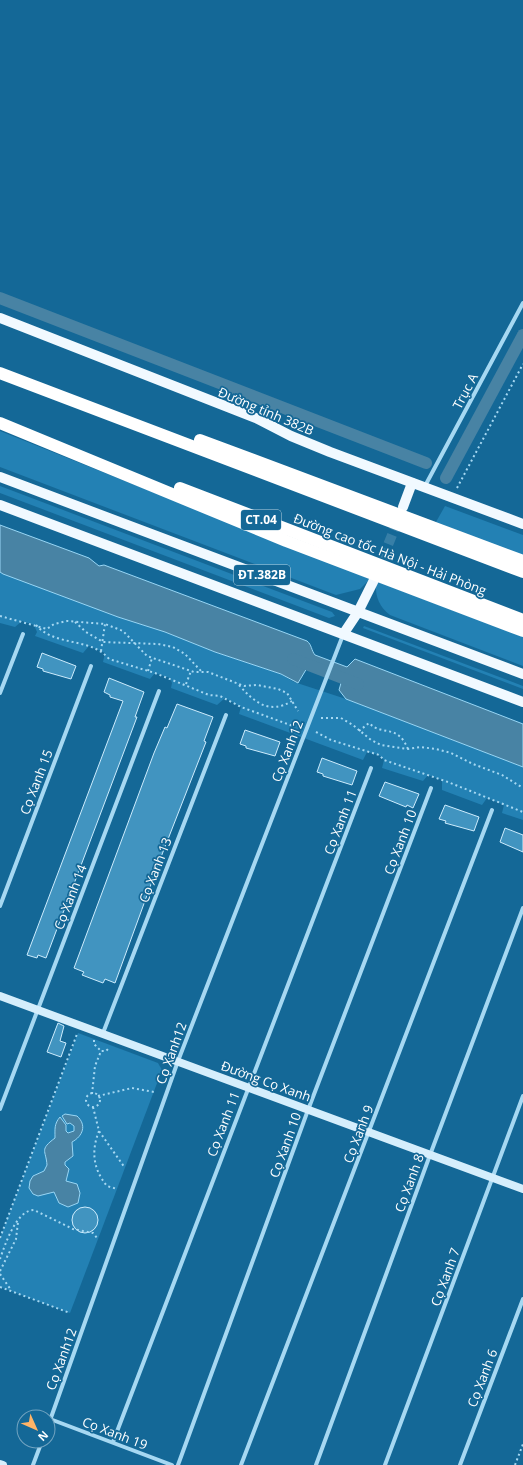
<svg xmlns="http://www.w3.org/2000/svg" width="523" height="1465" viewBox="0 0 523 1465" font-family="'Open Sans',sans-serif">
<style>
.green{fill:#2381b4}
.water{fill:#4883a4;stroke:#98d6f5}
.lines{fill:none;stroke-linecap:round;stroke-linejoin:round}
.canal{stroke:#4883a4;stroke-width:12}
.building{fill:#4194c0;stroke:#cdecfd}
.primary-tunnel{stroke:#377fa7;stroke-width:10;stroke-dasharray:10 5;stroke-linecap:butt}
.path{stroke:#a6d8f2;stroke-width:2;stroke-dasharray:2 3;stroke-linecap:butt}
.street{stroke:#a6d8f2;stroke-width:4}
.secondary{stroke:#d5eefc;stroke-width:8}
.primary{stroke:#f1f9ff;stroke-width:10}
.highway{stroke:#fff;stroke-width:12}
.labels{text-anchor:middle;stroke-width:3.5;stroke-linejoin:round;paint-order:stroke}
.shield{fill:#146897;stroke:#b8d2e0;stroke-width:1}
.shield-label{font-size:12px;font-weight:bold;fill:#fff}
.street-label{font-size:13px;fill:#fff;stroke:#146897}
</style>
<rect width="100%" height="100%" fill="#146897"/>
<g class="green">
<polygon points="0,431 370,579 360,589 336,595 0,467"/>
<polygon points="0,486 332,612 335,616 329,618 0,493"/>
<polygon points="445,506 523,535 523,556 436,522"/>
<polygon points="0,572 118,617 165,632 215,652 281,674 294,682 346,699 523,767 523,820 502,813 504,805 487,798 482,805 442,790 442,780 428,775 423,781 382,768 384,760 379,755 367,752 363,760 239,714 241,707 225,698 217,705 171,688 172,683 170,678 155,673 150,679 103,662 105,653 89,646 83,653 35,636 37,632 34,625 22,621 15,627 0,623"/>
<path d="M376,581L523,637V666L390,615C378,606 375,595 376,581Z"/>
<polygon points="364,626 523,686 523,689 363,628"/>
<polygon points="78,1033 158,1063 162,1070 70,1313 0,1287 0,1238"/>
</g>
<g class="water">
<path d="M0,525L89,558L99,566L104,565L307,641C312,645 311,650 315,655L347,667L355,659L523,724V767L346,699L339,690L343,676L310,663L298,683L281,674L215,652L165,632L118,617L3,574L0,572Z"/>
<path d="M65,1114L77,1116C87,1125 83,1136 72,1142L73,1156L65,1162V1165L69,1169L66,1181L77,1184L80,1193L78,1203L68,1207L59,1203L54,1192L38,1196L33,1194L29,1188L30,1181L33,1176L44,1171L47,1165C46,1150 39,1150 55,1138C55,1129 54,1124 60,1117L66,1125V1131L68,1133L74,1131V1126L70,1123L67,1124L62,1116Z"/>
</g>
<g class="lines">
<g class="canal">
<polyline points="0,298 426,463"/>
<polyline points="446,478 523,335"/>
<polyline points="293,659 358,684"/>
</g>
</g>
<g class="building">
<polygon points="42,653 76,666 71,679 43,671 43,669 37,667"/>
<polygon points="109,678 144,692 135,717 137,717 46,958 38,955 37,958 27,955 123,701 110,697 110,695 104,692"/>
<polygon points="177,704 213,717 204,741 206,742 161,857 115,983 105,979 103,983 82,975 84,972 74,968 154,753 165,727 167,728"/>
<polygon points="245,730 280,742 275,756 246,748 246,746 240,744"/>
<polygon points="322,758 357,771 352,785 323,776 323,774 317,772"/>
<polygon points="385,782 419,794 413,808 407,805 406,807 379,796"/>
<polygon points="445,805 479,817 474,831 445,823 446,821 439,819"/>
<polygon points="505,828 523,835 523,852 500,842"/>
<polygon points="58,1023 64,1026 60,1041 66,1043 61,1057 47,1052"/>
<circle cx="85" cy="1220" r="13"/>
</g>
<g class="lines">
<polyline class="primary-tunnel" points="377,572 399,518"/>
<g class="path">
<polyline points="457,488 523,364"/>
<polyline points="0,616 47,629 54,624 67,621 105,624 123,631 147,656 194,672 208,672 244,686 257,685 278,689 287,693 298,711"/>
<polyline points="75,622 86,632 103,642 158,644 173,647 185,654 201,671"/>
<path d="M36,625C55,647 91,637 109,659L155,673L209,695L220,696L241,707L293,726"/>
<polyline points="101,651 105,624"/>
<polyline points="148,671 152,658"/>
<polyline points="186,684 191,671"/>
<path d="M239,685C254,702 269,715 292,701"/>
<polyline points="321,718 341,718 353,725 371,740 381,745 408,749 420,747 436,749 451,753 473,764 502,775 523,788"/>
<path d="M359,731L369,723C383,737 397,723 408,749"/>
<polyline points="316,732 331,740 379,755 384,760 448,782 523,812"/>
<polyline points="94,1040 94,1044 101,1051"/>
<circle cx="93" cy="1100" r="7"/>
<polyline points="92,1094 95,1066 101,1051 106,1051 110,1047"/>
<polyline points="98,1096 132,1088 154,1092"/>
<polyline points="93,1107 99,1131 125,1168"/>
<path d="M99,1131C91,1151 93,1169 107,1186L117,1189"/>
<polyline points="0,1238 77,1034"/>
<path d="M0,1259C5,1245 16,1210 34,1210L73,1229L93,1233L98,1239"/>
<polyline points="0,1271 16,1239 18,1222"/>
<polyline points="0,1274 11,1290"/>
<polyline points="0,1287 70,1313"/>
<polyline points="515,1465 523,1444"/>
</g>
<g class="street">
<polyline points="425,486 523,303"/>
<polyline points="0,693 23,634"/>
<polyline points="0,906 91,666"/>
<polyline points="103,1033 226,715"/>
<polyline points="0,1109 159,691"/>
<polyline points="50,1419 172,1465"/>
<polyline points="48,1426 178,1061 343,635"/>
<polyline points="113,1442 371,768"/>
<polyline points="33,1465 42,1441"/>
<polyline points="178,1465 308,1110 431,788"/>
<polyline points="241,1465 492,810"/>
<polyline points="316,1465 430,1155 523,908"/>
<polyline points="385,1465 523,1096"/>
<polyline points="460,1465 523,1299"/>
</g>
<g class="secondary">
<polyline points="0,996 523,1189"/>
<polyline points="0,1464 3,1465"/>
</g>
<g class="primary">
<polyline points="0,318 258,419 291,436 330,452 523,524"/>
<polyline points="0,477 523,674"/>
<polyline points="0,505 523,702"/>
<polyline points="403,507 412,483"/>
<polyline points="344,633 358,612 374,580"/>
</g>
<g class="highway">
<polyline points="0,373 523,572"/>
<polyline points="0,423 286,541 523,631"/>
<polyline points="200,440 523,561"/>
<polyline points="180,488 523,620"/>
</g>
</g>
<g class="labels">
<g class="shield">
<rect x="241" y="510" width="40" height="20" rx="3"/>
<rect x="234" y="565" width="56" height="20" rx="3"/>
</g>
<g class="shield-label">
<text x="261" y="524">CT.04</text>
<text x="262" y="579">ĐT.382B</text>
</g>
<g class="street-label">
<text transform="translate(465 391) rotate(-62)" y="5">Trục A</text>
<text transform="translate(266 411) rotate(23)" y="5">Đường tỉnh 382B</text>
<text transform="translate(390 554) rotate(21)" y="5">Đường cao tốc Hà Nội - Hải Phòng</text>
<text transform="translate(287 751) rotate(-69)" y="5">Cọ Xanh12</text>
<text transform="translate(36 782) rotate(-69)" y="5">Cọ Xanh 15</text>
<text transform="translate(340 822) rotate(-69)" y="5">Cọ Xanh 11</text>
<text transform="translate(400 842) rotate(-69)" y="5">Cọ Xanh 10</text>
<text transform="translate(155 870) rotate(-69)" y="5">Cọ Xanh 13</text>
<text transform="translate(70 897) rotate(-69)" y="5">Cọ Xanh 14</text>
<text transform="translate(171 1053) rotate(-70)" y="5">Cọ Xanh12</text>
<text transform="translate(266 1081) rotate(20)" y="5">Đường Cọ Xanh</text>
<text transform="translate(223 1124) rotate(-69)" y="5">Cọ Xanh 11</text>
<text transform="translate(358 1134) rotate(-69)" y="5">Cọ Xanh 9</text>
<text transform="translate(285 1145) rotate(-70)" y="5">Cọ Xanh 10</text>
<text transform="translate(409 1183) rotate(-70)" y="5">Cọ Xanh 8</text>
<text transform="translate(445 1277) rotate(-70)" y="5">Cọ Xanh 7</text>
<text transform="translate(61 1359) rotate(-70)" y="5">Cọ Xanh12</text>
<text transform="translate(482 1378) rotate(-69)" y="5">Cọ Xanh 6</text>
<text transform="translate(115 1433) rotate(21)" y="5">Cọ Xanh 19</text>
</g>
</g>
<g transform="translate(36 1429) rotate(135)"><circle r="19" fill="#146897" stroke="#72a4c1"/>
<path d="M0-3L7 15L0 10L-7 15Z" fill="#ffb467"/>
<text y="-6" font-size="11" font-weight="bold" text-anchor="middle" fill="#ffffff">N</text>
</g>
</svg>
